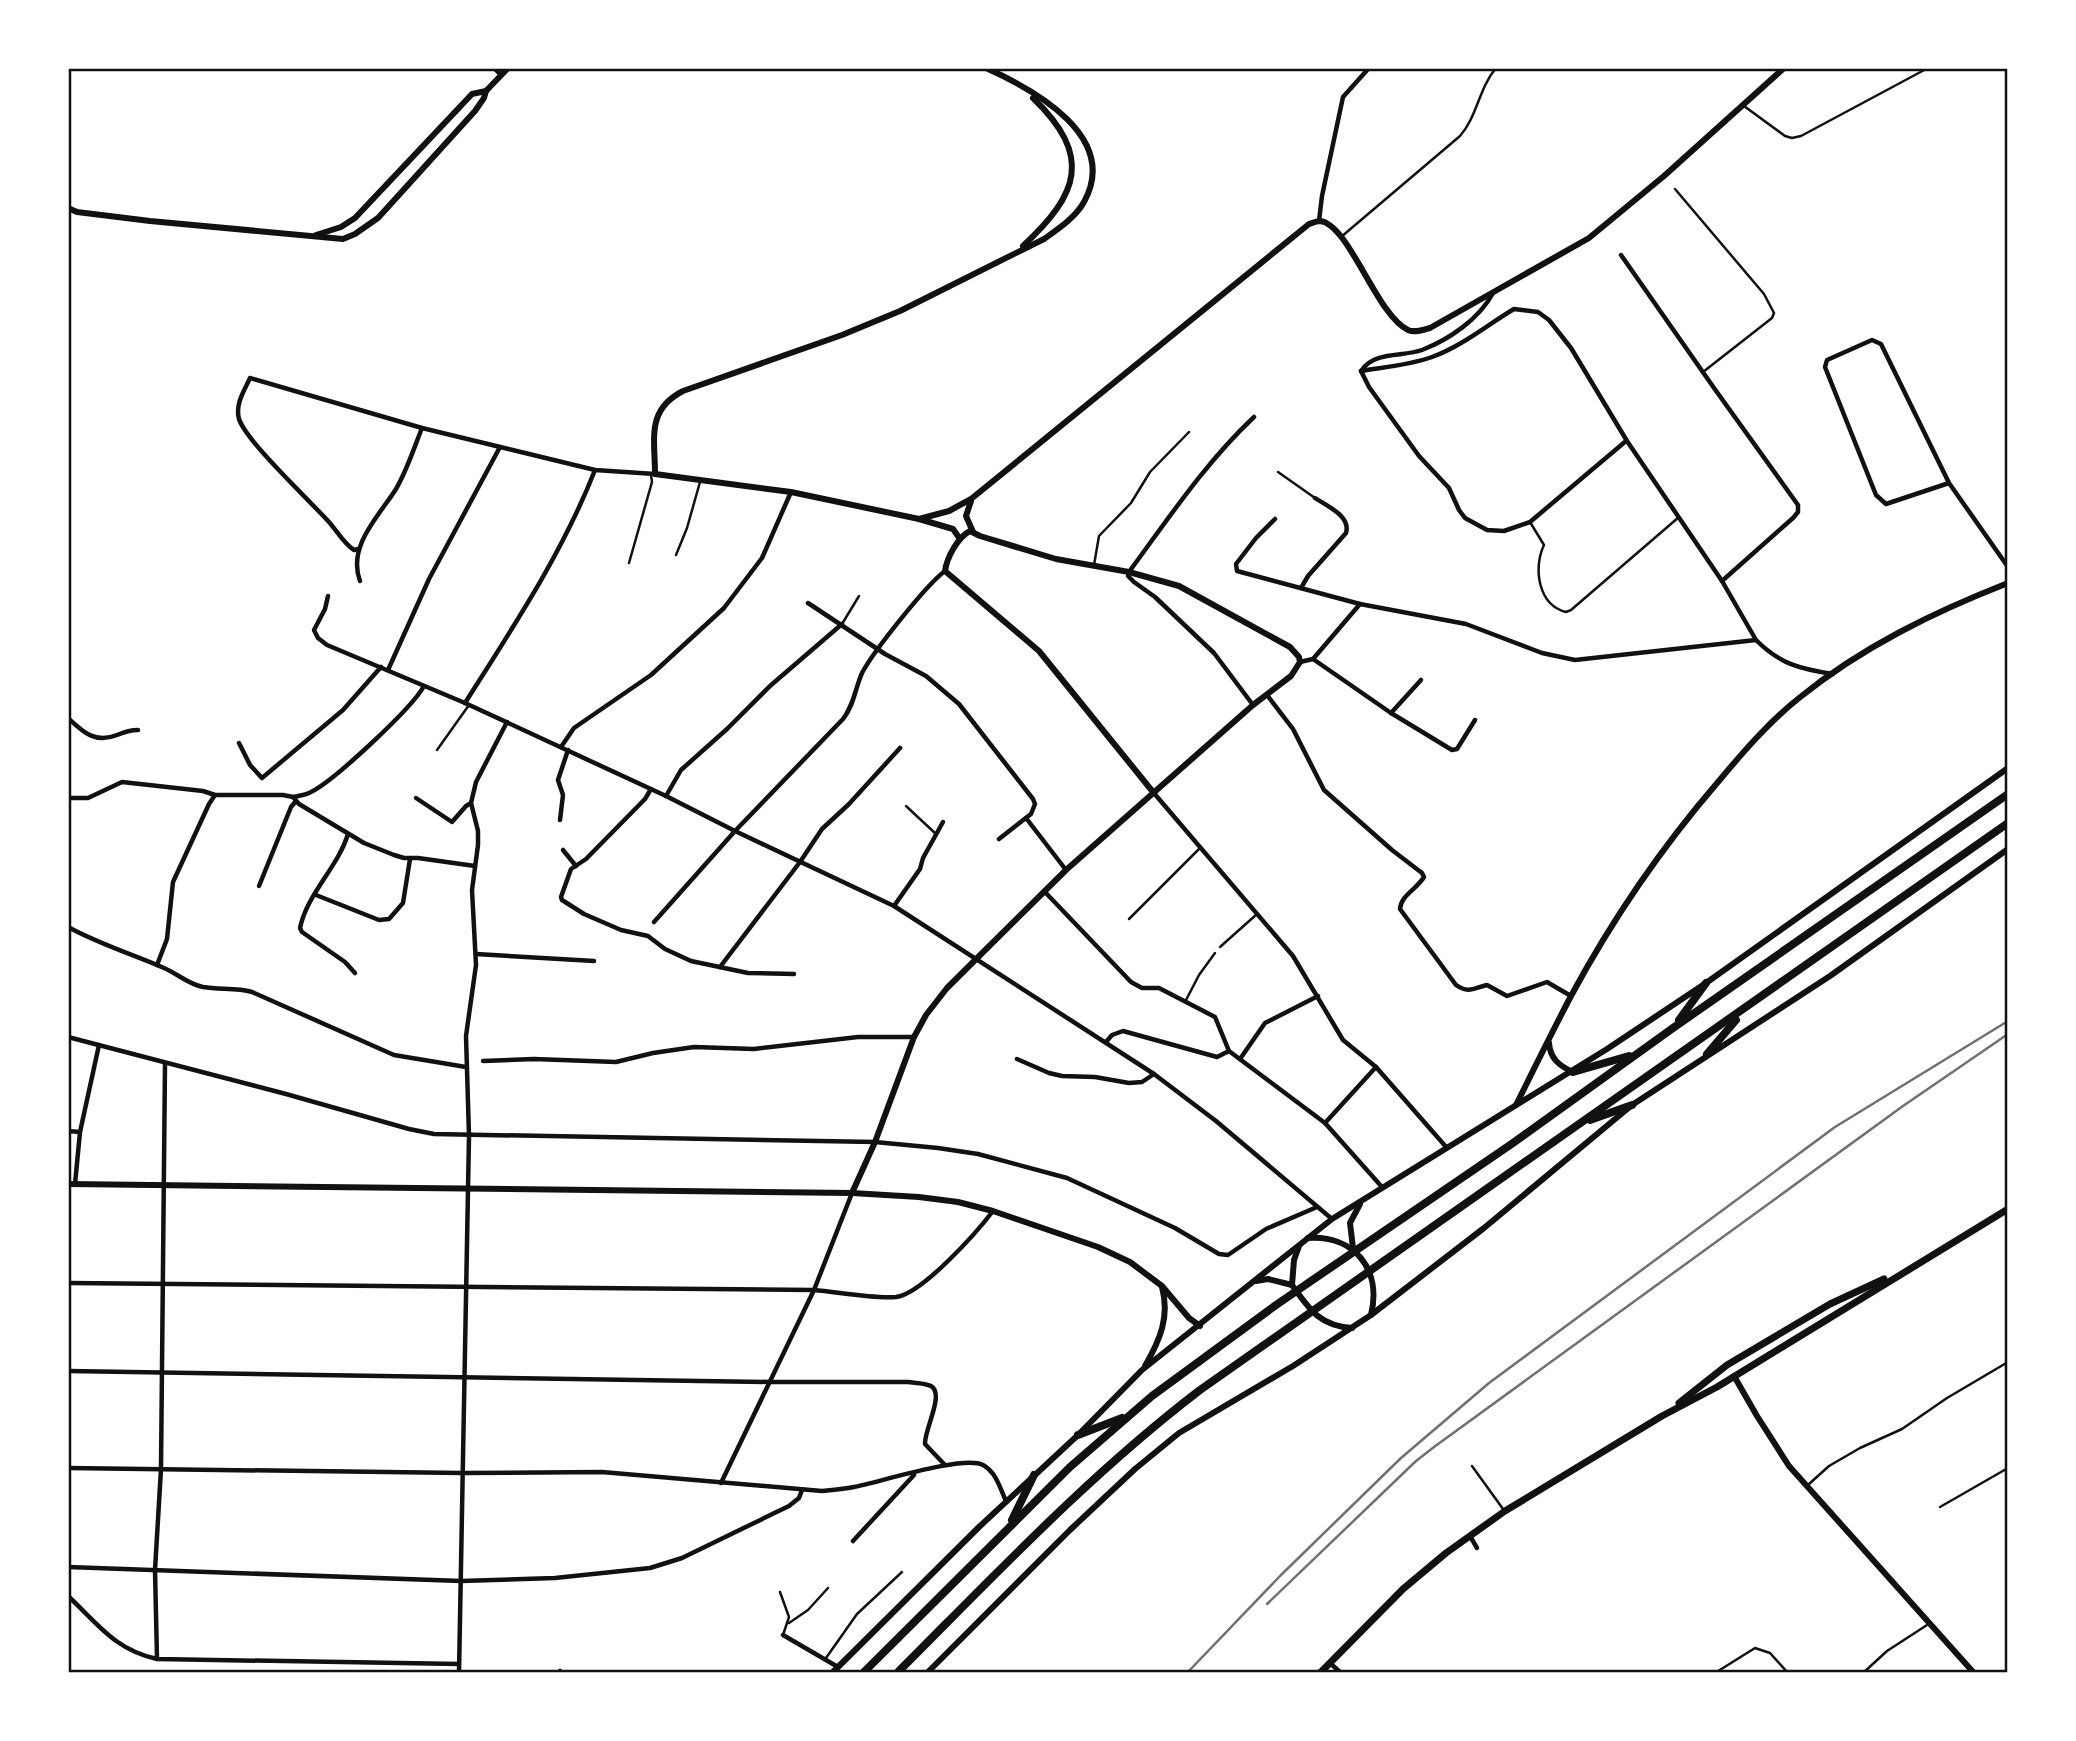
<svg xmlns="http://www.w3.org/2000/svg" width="2076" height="1741" viewBox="0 0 2076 1741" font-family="'Fira Sans',sans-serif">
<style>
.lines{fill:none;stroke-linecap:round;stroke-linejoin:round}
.service{stroke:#111;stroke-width:2.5}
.minor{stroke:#111;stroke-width:4.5}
.tertiary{stroke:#111;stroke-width:6}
.primary{stroke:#111;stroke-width:7}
.trunk{stroke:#111;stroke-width:8}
.rail{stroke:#707070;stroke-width:2.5}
.neatline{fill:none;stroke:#111;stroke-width:2.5}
</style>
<rect width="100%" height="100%" fill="#fff"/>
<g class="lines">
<g class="service">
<polyline points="1744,106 1785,136 1792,138 1801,136 1928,68"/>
<polyline points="1675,189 1764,294 1774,313 1772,318 1703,372"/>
<path d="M1341,237L1460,136C1477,117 1479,88 1496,68"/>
<polyline points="1278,472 1315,498"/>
<path d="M1530,522L1544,545C1533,568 1538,605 1566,612L1571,610L1679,517"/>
<polyline points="676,555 687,528 700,482"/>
<polyline points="629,563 652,482 651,475"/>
<polyline points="1094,565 1099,536 1131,503 1150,472 1189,432"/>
<polyline points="842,624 859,596"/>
<polyline points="437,750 469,705"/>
<polyline points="906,806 936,834"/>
<polyline points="1129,919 1200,848"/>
<polyline points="1220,947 1257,914"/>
<polyline points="1185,1002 1199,975 1215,953"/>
<polyline points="1472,1466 1503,1509"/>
<polyline points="1809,1484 1829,1466 1860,1448 1902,1429 1947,1398 2008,1362"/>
<polyline points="1940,1507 2008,1468"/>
<polyline points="780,1592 789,1617 783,1635"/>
<polyline points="789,1623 808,1610 828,1588"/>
<polyline points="826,1658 857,1614 902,1572"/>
<polyline points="1715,1673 1755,1648 1770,1653 1788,1673"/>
<polyline points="1863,1673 1887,1651 1927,1625"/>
</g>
<g class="minor">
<polyline points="494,68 501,75"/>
<polyline points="1319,221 1322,196 1343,97 1369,68"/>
<polyline points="1621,255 1714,388 1798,505 1798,512 1793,518 1722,581"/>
<path d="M1362,370C1374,351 1403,357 1422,350C1450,339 1479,319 1493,293"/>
<path d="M1361,371C1385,367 1410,365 1432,357C1462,346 1487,325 1514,309L1538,312L1549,320L1571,348L1627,441L1722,581L1756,640"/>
<polyline points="1361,371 1369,387 1419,456 1449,488 1459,510 1465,518 1487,530 1504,531 1530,522 1626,441"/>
<polyline points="1949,483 1886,504 1876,495 1825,367 1827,360 1872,340 1881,344 1949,483 2008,567"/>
<path d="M1275,519L1256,538L1236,564L1237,571L1360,604L1466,624L1542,653L1575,660L1756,640C1780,664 1800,669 1833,674"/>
<path d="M359,549L354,550C344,544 337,531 329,522C310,501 246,441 239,419C235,404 244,391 250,378L422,428L595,470L655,474"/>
<path d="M360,581C347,546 379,516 396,489C407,470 414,448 422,428"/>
<path d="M1301,588L1308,576L1346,533C1351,516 1327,506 1315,498"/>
<polyline points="328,596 325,609 314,630 318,638 327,645 465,703 666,796 735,831 894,906 1154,1074 1216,1121 1332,1219"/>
<polyline points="808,603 885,654 926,676 959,704 1033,799 1035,804 1031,814 999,839"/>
<polyline points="1313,659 1360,604"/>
<polyline points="1300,662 1313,659 1391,713 1452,750 1457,749 1475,720"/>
<polyline points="388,670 429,579 500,447"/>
<path d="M1267,695L1293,729L1324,790L1392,850L1422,873L1424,877C1417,889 1401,895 1400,909L1456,985C1469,994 1474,988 1487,985L1507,996L1547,982L1571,996"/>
<path d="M465,703C513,627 562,554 595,470"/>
<path d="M1253,705L1214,653L1155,597L1134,582L1128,576L1129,572C1168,519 1206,462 1254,417"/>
<polyline points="1391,713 1421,680"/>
<path d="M68,718C83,732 95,744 117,735C124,732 130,730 138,730"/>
<polyline points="239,743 250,765 262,778 343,710 381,667"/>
<polyline points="561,747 574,728 651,675 724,608 762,558 791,492"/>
<polyline points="651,789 645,799 586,859 571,869 561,897 562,900 584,914 621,930 648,936 665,949 691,961 748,973 794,974"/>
<polyline points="1153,792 1293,956 1343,1040 1376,1067 1447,1148"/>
<polyline points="666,796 681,770 727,729 770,686 842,624"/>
<path d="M293,797C298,796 305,795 309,793C332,783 412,708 424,686"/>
<polyline points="68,798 88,798 122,782 203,791 215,795 283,795 293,797 299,804 364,843 394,855 404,858 418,858 475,866"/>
<polyline points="416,798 452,822 466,806 471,803"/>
<polyline points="1026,818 1066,870"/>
<polyline points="560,820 563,795 558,780 568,750"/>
<path d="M348,834C338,867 307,894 300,928L302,932L345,962L355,973"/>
<polyline points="563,850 576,866"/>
<polyline points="259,886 291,807 296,801"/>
<polyline points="1044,891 1131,982 1142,988 1159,988 1215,1017 1229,1051 1325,1123 1382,1187"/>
<polyline points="316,895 379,920 389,919 403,903 410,859"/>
<polyline points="894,906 920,869 923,858 943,822"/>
<path d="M654,922L735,831L843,719C854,705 855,689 862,673C873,652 926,585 945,571"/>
<path d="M68,927C99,944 132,954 164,968C178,974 188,984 203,987C220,990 236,987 252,992L394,1055L466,1067"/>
<polyline points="476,954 594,961"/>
<polyline points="157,965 167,939 173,882 209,804 215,795"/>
<polyline points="720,967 800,862 822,829 849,804 900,748"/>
<polyline points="68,1037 286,1094 409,1129 434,1134 875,1142 938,1148 978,1154 1067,1178 1175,1228 1219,1254 1228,1255 1266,1229 1317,1207"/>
<polyline points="1106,1042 1112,1035 1123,1031 1217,1057 1229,1051"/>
<polyline points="1017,1059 1049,1073 1062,1076 1095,1077 1129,1083 1142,1082 1154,1074"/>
<polyline points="1240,1059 1265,1023 1318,996"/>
<polyline points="483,1061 534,1059 616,1062 653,1053 694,1047 754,1049 858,1037 914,1037"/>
<polyline points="1325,1123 1376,1067"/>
<polyline points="68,1131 80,1132"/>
<polyline points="75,1184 80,1132 99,1045"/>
<path d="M68,1283L814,1290C838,1292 873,1299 896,1297C922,1294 977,1232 993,1211"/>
<path d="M68,1371L770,1382H908C915,1383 925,1383 931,1386C945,1394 924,1430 925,1444L944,1464"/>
<path d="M68,1468L462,1473L602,1472L822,1491C833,1490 844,1489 854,1487C880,1482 963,1455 983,1465C996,1472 1000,1488 1006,1501"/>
<polyline points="721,1483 814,1290 852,1193"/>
<polyline points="1470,1536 1477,1548"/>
<polyline points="853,1541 914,1475"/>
<polyline points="68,1567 461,1581 555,1578 650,1568 682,1558 789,1506 799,1498 802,1490"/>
<path d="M68,1596C98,1624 115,1650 157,1659L459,1664"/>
<polyline points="783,1635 838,1667"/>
<polyline points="157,1659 155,1570 161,1469 165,1063"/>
<polyline points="1330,1663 1341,1673"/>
<polyline points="560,1671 562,1673"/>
<polyline points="459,1673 469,1136 466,1036 476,965 472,890 478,845 478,831 471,803 476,782 507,722"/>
</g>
<g class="tertiary">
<polyline points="68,208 77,212 150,221 343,239 355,234 378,218 475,111 484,98 486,91 508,68"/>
<polyline points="316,235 341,227 355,218 472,94 486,91"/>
<path d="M1023,246C1079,194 1093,156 1033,98"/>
<polyline points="971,501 966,516 973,532"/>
<path d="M919,519L949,511L971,499L1309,224C1312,223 1317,221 1320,221C1349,224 1377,316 1408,330C1415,333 1423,330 1430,328L1589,238L1664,176L1784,68"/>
<path d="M960,539L953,529L919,519L791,492L655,474C655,438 646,410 683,391L842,335L900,311L1044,239C1058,229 1075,218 1084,202C1120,137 1035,90 986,68"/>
<path d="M1549,1043C1550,1058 1559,1066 1573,1072"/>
<path d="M1516,1105C1534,1069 1552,1032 1571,996C1612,920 1662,847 1718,782C1743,752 1769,722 1799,698C1862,647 1934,612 2008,583"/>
<polyline points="68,1184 852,1193 919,1197 958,1202 993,1211 1098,1247 1130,1262 1162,1286 1189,1318 1200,1326"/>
<path d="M852,1193L875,1142L914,1037L926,1015L947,988L1066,870L1253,705L1291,676L1300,662L1299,657L1290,647L1179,586L1129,572L1056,559L980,536L970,531C958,537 947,557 945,571L1039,651L1153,792"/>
<path d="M1308,1238C1355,1235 1382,1270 1371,1315"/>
<path d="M1299,1246L1294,1260L1292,1285C1310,1310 1320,1326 1352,1328"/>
<polyline points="1353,1248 1350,1223 1360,1204"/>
<polyline points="1256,1281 1268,1279 1292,1285"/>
<path d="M1145,1366C1160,1340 1170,1317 1162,1287"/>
<polyline points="1734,1376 1757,1416 1789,1466 1974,1673"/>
<polyline points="832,1673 979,1527 1078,1435 1142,1370 1332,1219 1607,1049 1706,983 2008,768"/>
<polyline points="927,1673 1070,1530 1135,1469 1179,1433 1293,1366 1371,1315 1484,1228 1632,1105 1830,976 2008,849"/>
</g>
<g class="primary">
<polyline points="1679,1403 1727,1365 1830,1304 1884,1279"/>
<polyline points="1320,1673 1403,1589 1446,1553 1505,1511 1662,1416 1717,1387 2008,1209"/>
</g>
<g class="trunk">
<polyline points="1679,1020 1706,983"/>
<polyline points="1707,1054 1736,1020"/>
<polyline points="1573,1072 1629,1056"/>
<polyline points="1590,1120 1632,1105"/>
<polyline points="1078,1435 1122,1418"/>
<polyline points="1012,1520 1034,1475"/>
<polyline points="863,1673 1070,1467 1152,1396 1276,1305 1513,1143 1673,1028 2008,794"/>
<path d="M897,1673C995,1575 1090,1474 1200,1390L2008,823"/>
</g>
<g class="rail">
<polyline points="1267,1604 1416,1461 1434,1447 1903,1106 2008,1034"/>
<polyline points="1187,1673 1281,1575 1401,1458 1489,1383 1835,1127 2008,1021"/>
</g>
</g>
<rect width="2076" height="1741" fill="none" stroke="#ffffff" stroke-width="140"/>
<rect x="70" y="70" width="1936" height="1601" class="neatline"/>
</svg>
